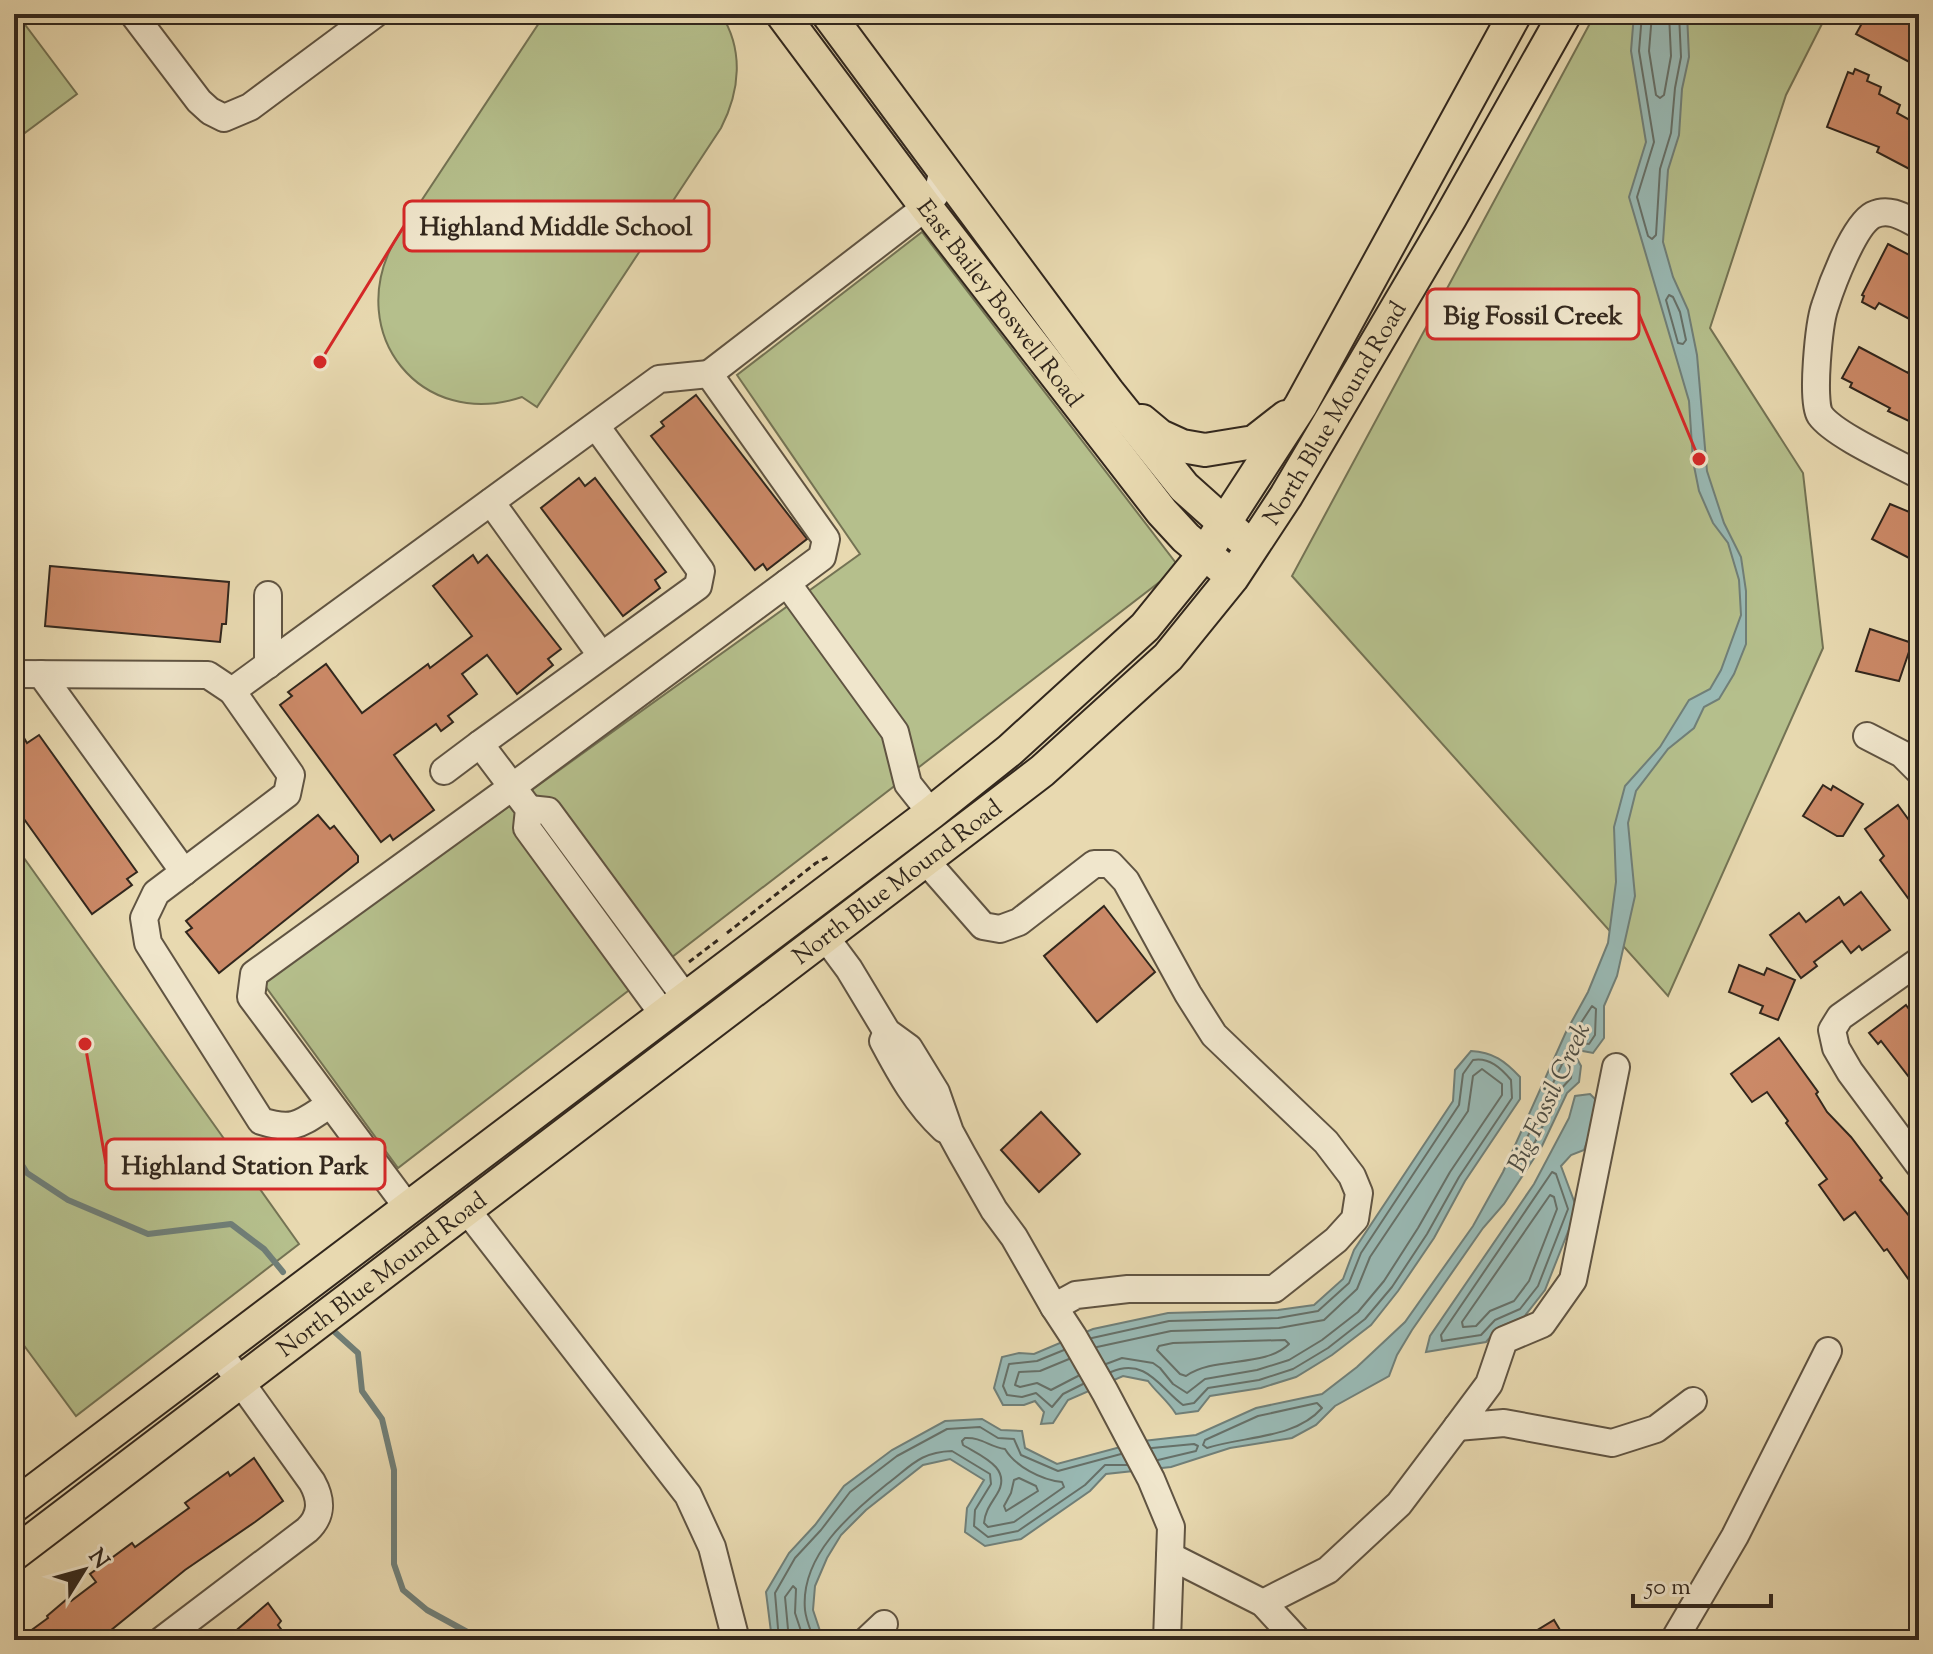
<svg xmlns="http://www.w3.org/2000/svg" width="1933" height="1654" viewBox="0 0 1933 1654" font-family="'Sorts Mill Goudy',serif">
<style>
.green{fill:#b5bf8c;stroke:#747354;stroke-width:2}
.water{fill:#99b9b4;stroke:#707f78;stroke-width:2}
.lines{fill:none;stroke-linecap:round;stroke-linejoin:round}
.shore{stroke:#667068;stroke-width:2}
.stream{stroke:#707f78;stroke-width:6}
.building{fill:#cb8967;stroke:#32271d;stroke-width:2}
.minor-casing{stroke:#605442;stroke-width:30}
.major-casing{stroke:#32271d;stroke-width:36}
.path{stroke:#32271d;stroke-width:3;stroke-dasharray:6 4;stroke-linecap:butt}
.minor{stroke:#f0e6cc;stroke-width:26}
.major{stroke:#e8d9b0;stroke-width:32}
.labels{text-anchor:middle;stroke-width:6;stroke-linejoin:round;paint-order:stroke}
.street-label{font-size:24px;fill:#32271d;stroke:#f0e6cc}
.water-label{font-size:26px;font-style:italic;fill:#4c4c43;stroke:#f0e6cc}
.leader{fill:none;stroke:#d62828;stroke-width:3}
.callout-dot{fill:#d62828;stroke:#f0e6cc;stroke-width:3}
.callout{fill:#f0e6cc;stroke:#d62828;stroke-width:3}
.callout-label{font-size:26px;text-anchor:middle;font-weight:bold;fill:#32271d}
</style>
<rect width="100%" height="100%" fill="#e8d9b0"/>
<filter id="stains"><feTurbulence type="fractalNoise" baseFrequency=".0025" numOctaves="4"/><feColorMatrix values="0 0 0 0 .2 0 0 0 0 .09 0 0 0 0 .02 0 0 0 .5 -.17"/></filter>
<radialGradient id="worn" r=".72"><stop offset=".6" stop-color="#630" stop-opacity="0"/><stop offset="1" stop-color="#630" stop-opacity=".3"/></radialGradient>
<g class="green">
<polygon points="14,14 17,14 77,94 14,141"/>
<path d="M545,14H721C744,50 740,91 721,128L537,407L522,397C421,431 344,334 394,242Z"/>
<polygon points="1595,14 1827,14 1786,95 1710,328 1803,473 1823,648 1668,996 1292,576"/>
<polygon points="922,232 1179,567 398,1168 263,983 860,554 737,375"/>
<polygon points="14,844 299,1244 76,1416 14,1332"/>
</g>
<g class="water">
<polygon points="1634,14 1687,14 1689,57 1682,89 1679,135 1668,170 1663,242 1673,277 1688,310 1697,355 1707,471 1724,523 1741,557 1746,591 1746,644 1734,674 1719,699 1704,707 1694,728 1668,749 1636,791 1628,823 1635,896 1617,976 1604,1006 1604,1038 1593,1053 1577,1050 1575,1055 1581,1066 1579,1082 1567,1093 1542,1146 1504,1204 1483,1228 1412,1330 1397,1355 1389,1376 1335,1406 1316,1425 1292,1438 1230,1448 1171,1467 1106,1474 1090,1491 1021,1539 985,1546 965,1532 967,1508 984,1480 950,1459 923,1465 866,1510 841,1535 827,1558 815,1586 813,1610 823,1640 772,1640 766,1592 789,1553 815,1525 844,1486 892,1450 945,1421 982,1419 1001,1430 1022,1431 1025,1448 1057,1464 1143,1441 1196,1435 1256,1408 1322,1394 1357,1367 1405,1322 1473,1226 1503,1172 1566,1032 1588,992 1608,943 1616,882 1614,827 1625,786 1660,747 1689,700 1710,689 1721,670 1741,615 1739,580 1728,543 1713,523 1699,491 1693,461 1689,401 1629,197 1646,142 1631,51"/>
<path d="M1471,1051C1493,1052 1505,1061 1520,1077V1099L1465,1181L1434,1238L1398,1291L1371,1325L1332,1355L1296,1377L1261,1388L1210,1396L1198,1411L1176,1414C1168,1401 1157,1393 1148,1381L1123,1376L1068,1400L1053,1423L1041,1424L1044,1412L1035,1401L1024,1405H1003L994,1388L1002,1357L1019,1353L1034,1354L1093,1329L1168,1313L1278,1310L1314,1305L1343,1279L1354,1250L1453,1101L1455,1070Z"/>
<polygon points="1590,1094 1600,1104 1584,1150 1571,1155 1561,1166 1577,1209 1545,1290 1524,1317 1499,1327 1486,1342 1426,1352 1430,1336 1534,1184 1569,1118 1575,1096"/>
</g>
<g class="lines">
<g class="shore">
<polyline points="1642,14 1639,51 1654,142 1637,197 1648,236 1652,239 1656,235 1660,169 1671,133 1675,88 1681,57 1679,14"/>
<polyline points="1652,14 1649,51 1656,95 1660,98 1664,95 1671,56 1669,14"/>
<polygon points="1669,295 1673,297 1680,312 1686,340 1683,344 1678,343 1666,300"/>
<polygon points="1592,1006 1596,1009 1595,1035 1589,1044 1574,1042 1573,1035"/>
<polygon points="1564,1060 1568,1061 1572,1068 1571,1078 1560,1090 1535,1142 1530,1149 1526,1149 1524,1144"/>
<polygon points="1552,1172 1556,1174 1568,1209 1538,1286 1520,1309 1495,1320 1481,1335 1442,1341 1441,1335"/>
<polygon points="1550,1195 1554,1197 1557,1209 1529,1281 1514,1301 1490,1311 1476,1326 1463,1327 1462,1322"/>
<path d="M1092,1338L1169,1321L1278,1318L1318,1311L1349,1283L1361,1253L1459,1105L1463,1074L1473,1060C1489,1057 1501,1068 1511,1080L1512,1098L1459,1177L1427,1234L1392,1287L1365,1319L1328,1348L1293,1369L1259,1380L1208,1388L1194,1403L1183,1405C1160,1388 1146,1357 1111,1372"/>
<path d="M1285,1340L1289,1344C1265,1368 1214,1356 1186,1376L1180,1374L1157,1350L1159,1346L1173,1343Z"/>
<polyline points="1097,1347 1171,1331 1279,1328 1324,1320 1357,1289 1370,1257 1468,1111 1473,1076 1482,1069 1502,1084 1502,1095 1450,1172 1418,1228 1384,1281 1358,1312 1322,1340 1289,1360 1257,1370 1205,1379 1187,1393 1173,1384 1160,1368 1153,1363 1122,1358 1106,1364"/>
<polyline points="1064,1350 1037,1361 1009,1364 1003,1386 1007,1395 1022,1397 1036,1393 1052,1407 1063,1394 1083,1384"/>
<polyline points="1069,1359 1040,1371 1019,1372 1015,1385 1020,1387 1037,1383 1051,1390 1078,1376"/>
<path d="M1317,1403L1322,1408C1295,1439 1244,1436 1207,1448L1203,1445L1205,1440L1258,1416Z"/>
<path d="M965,1438C982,1437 989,1447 1005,1449C1015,1466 1041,1480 1062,1482L1064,1487L1014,1522L988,1527L984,1523C985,1511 991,1504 997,1494C1013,1468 981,1456 963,1445L962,1441Z"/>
<polyline points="1152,1448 1194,1444 1198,1446 1196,1451 1158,1460"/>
<polygon points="1019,1478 1036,1486 1038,1491 1006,1511 1004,1506 1011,1493 1014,1480"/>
<polyline points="779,1640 775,1593 795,1558 821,1530 850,1492 897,1456 947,1429 980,1427 998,1438 1014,1439 1021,1455 1058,1471 1121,1454"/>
<polyline points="789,1640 785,1597 793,1586 796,1589 795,1613 804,1640"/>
<path d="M814,1640C811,1631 806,1620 805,1610C800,1556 850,1514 887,1484C911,1466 920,1452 952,1451L990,1474L991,1484L975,1510L974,1526L988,1537L1018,1531L1085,1485L1105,1465H1127"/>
</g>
<g class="stream">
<polyline points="14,1152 27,1173 68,1200 148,1234 231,1224 264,1249 283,1272"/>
<polyline points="327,1325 358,1353 362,1391 382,1419 394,1470 394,1564 403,1590 427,1610 482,1640"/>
</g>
</g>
<g class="building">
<polygon points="1867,14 1919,14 1919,67 1856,34"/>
<polygon points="1855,69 1869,75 1867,81 1881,87 1879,94 1900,105 1897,113 1919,125 1919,174 1877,152 1879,147 1827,127 1848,72 1853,74"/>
<polygon points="1888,244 1919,260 1919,324 1879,303 1875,309 1862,302 1864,296 1862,295"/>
<polygon points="1859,347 1908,373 1919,350 1919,423 1914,421 1913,423 1888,411 1890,408 1850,387 1852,383 1842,378"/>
<polygon points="696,395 807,539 767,570 763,564 755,570 651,436 664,426 661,422"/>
<polygon points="579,478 585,486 595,478 666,572 655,580 660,588 623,616 541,508"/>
<polygon points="1890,504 1919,516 1919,563 1872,539"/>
<polygon points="473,555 478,563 487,555 561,649 548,659 553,665 517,694 487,655 462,674 477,694 448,716 453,722 441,731 436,724 394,755 434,810 393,840 390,835 381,842 280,705 292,696 288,692 326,664 362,713 428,664 430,668 472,636 433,586"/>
<polygon points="50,566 229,582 226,624 222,624 220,642 45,626"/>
<polygon points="1870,629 1912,643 1899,681 1856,671"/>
<polygon points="39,735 137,872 127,879 132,885 92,914 14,805 14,745 24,738 27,743"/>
<polygon points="1823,785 1831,790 1833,786 1863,804 1843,836 1837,836 1803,816"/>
<polygon points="1898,805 1919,834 1919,913 1880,860 1884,856 1865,829"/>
<polygon points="318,815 330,829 334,826 358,856 358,862 219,973 186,932 192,928 186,921"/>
<polygon points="1861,892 1890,930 1862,950 1859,946 1851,953 1842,941 1814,962 1817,966 1801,978 1770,935 1799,913 1806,922 1839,897 1844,905"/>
<polygon points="1104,906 1155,972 1097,1022 1044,956"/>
<polygon points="1739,965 1764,975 1767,968 1795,980 1778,1020 1760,1013 1763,1006 1729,992"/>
<polygon points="1906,1005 1919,1023 1919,1090 1881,1041 1878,1044 1869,1033"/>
<polygon points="1779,1038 1818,1092 1816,1094 1827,1112 1851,1137 1882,1178 1880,1180 1919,1228 1919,1294 1887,1249 1884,1251 1855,1212 1844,1220 1819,1185 1827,1179 1786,1123 1788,1121 1767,1092 1752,1102 1731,1074"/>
<polygon points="1041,1112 1080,1154 1039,1192 1001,1150"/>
<polygon points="254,1458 283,1501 255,1522 185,1570 105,1635 102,1631 92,1640 18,1640 48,1618 47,1616 67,1599 71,1601 96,1582 90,1574 132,1543 135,1547 189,1508 185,1503 228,1472 230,1476"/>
<polygon points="268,1603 281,1621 278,1625 289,1640 225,1640"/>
<polygon points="1554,1620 1566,1640 1521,1640"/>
</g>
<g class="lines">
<g class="minor-casing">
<g id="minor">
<polyline points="133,14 199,101 210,111 224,118 250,107 375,14"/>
<path d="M1919,225C1905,218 1890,207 1873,215C1854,225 1832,284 1825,306C1819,323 1811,401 1820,415C1834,435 1895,462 1919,475"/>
<polyline points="596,426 701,571 698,586 480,744 529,809 527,828 663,1014"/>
<polyline points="491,502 601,655"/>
<polyline points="787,583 895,732 908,784 931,813"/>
<polyline points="268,595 268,665"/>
<polyline points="14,674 208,675 232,691"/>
<polyline points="41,674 184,872"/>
<polyline points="1867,736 1902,754 1919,771"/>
<polyline points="444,771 480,744"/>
<polyline points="529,809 548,811 685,997"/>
<polyline points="826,938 849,969 887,1032 909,1048 936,1092 950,1132 962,1154 994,1210 1014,1237 1054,1307 1076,1295 1128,1289 1274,1289 1336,1240 1355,1219 1359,1193 1352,1176 1326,1142 1214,1035 1188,994 1126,881 1110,864 1094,864 1019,922 1000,929 983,926 926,861"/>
<polyline points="1919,961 1840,1017 1832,1030 1836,1048 1850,1072 1919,1165"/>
<path d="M887,1032L883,1041C900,1073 917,1104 944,1129"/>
<polyline points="1616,1067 1573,1280 1542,1324 1504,1340 1489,1384 1457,1427 1504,1423 1612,1443 1656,1429 1693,1401"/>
<path d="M329,1105C301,1123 295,1132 261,1121L148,943L144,918L156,893L287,794L291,775L232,691L659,379L709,374"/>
<polyline points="408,1208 251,997 254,974 512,787 822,557 826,539 709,374 926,207 938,191 943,169"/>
<polyline points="466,1209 688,1495 712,1547 736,1640"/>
<polyline points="1054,1307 1073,1336 1105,1392 1151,1479 1171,1527 1167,1640"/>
<polyline points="1170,1556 1263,1603 1297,1640"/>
<polyline points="1263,1603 1328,1570 1399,1504 1457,1427"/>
<path d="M162,1640L307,1530C322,1516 322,1500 312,1482L219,1352"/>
<polyline points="867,1640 884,1624"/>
<polyline points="1674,1640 1735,1536 1828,1351"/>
</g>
</g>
<g class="major-casing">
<g id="major">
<path id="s1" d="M782,14L926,207L1162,512L1186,538L1221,567"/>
<polyline points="828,14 1108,392 1184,487 1240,537"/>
<polyline points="1142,421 1160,436 1182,446 1205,450 1254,442 1286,417"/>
<polyline points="14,1506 931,813 1010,750 1145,627 1205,553 1301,405 1515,14"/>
<path id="s2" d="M14,1554L1042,771L1168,657L1232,578L1286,496L1450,218L1565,14"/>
</g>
</g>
<g class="path">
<polyline points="727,933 816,863 830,856"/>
<polyline points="689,962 718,940"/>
</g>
<use href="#minor" class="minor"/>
<use href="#major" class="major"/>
</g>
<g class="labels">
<g class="street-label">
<text dy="8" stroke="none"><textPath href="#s1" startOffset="362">East Bailey Boswell Road</textPath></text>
<text dy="8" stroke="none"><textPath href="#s2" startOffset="1758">North Blue Mound Road</textPath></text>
<text dy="8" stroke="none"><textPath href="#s2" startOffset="1110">North Blue Mound Road</textPath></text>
<text dy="8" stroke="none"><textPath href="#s2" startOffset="462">North Blue Mound Road</textPath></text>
</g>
<g class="water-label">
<text transform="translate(1548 1097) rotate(-65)" y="9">Big Fossil Creek</text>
</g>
</g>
<path class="leader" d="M320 362L404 226M1699 459L1639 314M85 1044L106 1164"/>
<g class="callout-dot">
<circle cx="320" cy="362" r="8"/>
<circle cx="1699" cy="459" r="8"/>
<circle cx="85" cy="1044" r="8"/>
</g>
<g class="callout">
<rect x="404" y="201" width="305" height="50" rx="8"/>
<rect x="1427" y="289" width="212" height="50" rx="8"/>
<rect x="106" y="1139" width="279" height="50" rx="8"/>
</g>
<g class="callout-label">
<text x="556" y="235">Highland Middle School</text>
<text x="1533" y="324">Big Fossil Creek</text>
<text x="245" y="1174">Highland Station Park</text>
</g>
<rect width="1933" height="1654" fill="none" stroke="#e8d9b0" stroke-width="48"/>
<rect x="16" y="16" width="1901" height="1622" fill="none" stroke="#32271d" stroke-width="4"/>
<rect x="24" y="24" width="1885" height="1606" fill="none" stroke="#32271d" stroke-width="2"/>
<g transform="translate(84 1570) rotate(53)" stroke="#f0e6cc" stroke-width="6" paint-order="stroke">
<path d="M0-6L14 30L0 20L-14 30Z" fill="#32271d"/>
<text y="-12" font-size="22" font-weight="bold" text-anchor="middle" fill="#32271d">N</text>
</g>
<path d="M1633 1594v12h138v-12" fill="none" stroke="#32271d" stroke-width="4"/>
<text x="1645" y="1594" font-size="24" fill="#32271d" stroke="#f0e6cc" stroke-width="6" paint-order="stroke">50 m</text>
<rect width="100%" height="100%" filter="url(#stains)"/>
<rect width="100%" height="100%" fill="url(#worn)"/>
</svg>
